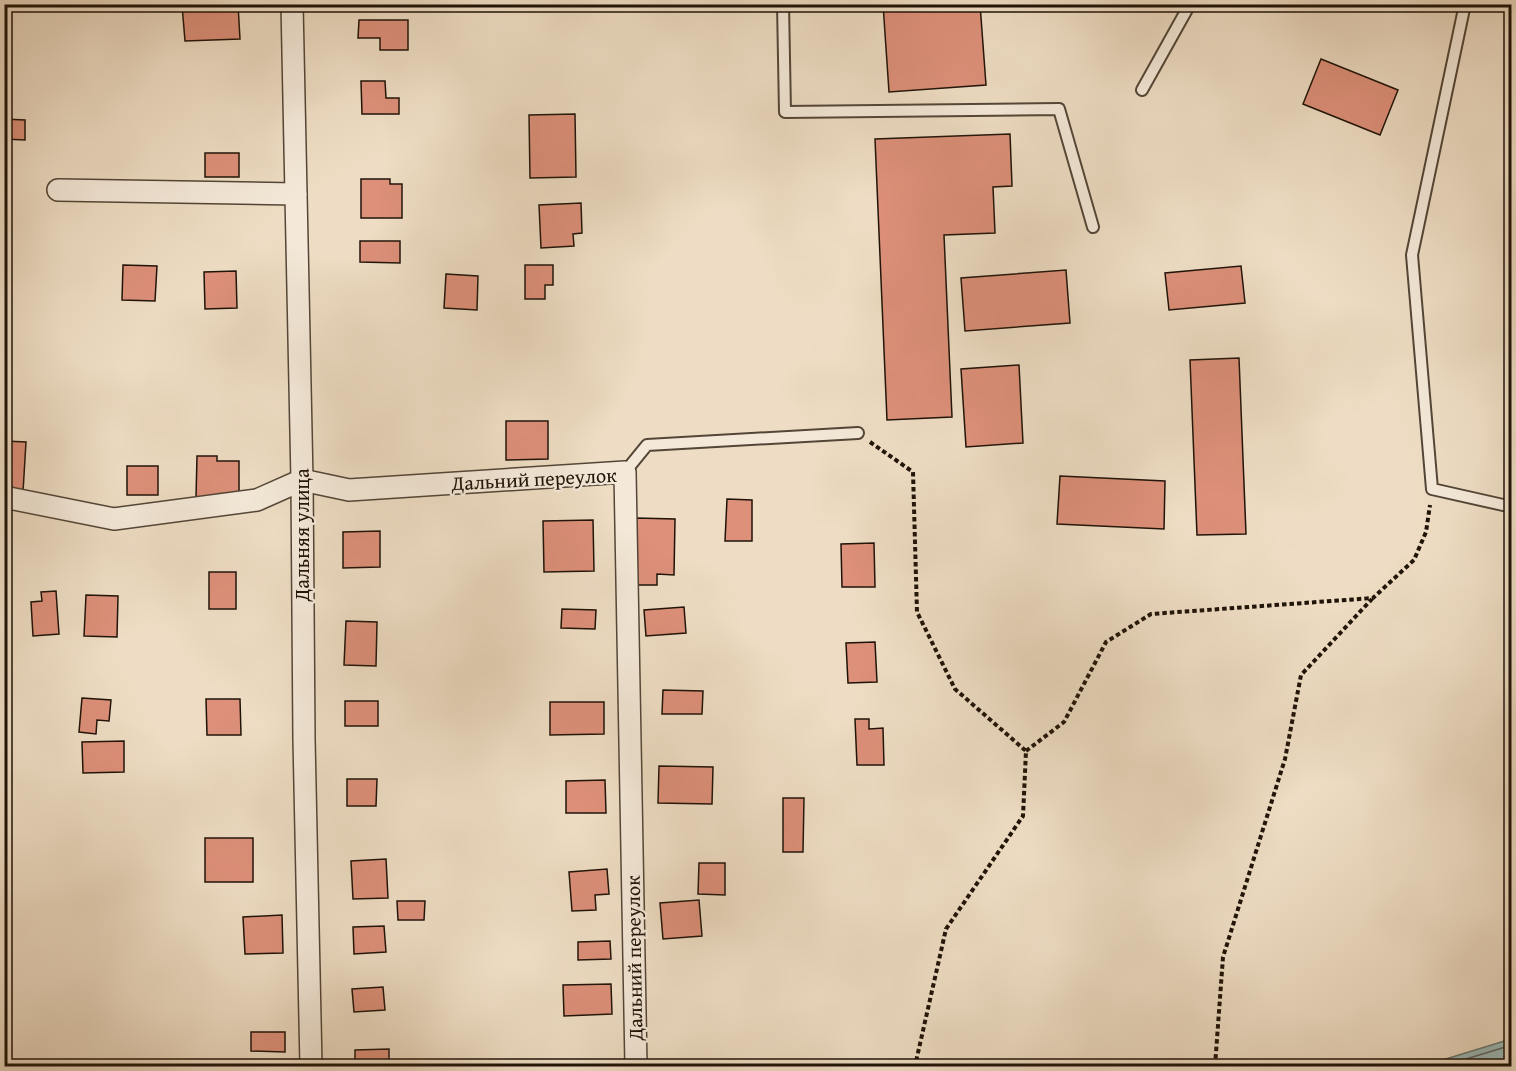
<svg xmlns="http://www.w3.org/2000/svg" width="1516" height="1071" viewBox="0 0 1516 1071" font-family="'Gentium Book Plus',serif">
<style>
.water{fill:#9bbbba;stroke:#697873;stroke-width:1.5}
.lines{fill:none;stroke-linecap:round;stroke-linejoin:round}
.shore{stroke:#5d6761;stroke-width:1.5}
.building{fill:#dd907a;stroke:#1f1308;stroke-width:1.5}
.service-casing{stroke:#534637;stroke-width:14}
.minor-casing{stroke:#534637;stroke-width:24}
.path{stroke:#1f1308;stroke-width:4;stroke-dasharray:4.5 3;stroke-linecap:butt}
.service{stroke:#f4e9d9;stroke-width:10}
.minor{stroke:#f4e9d9;stroke-width:21}
.labels{text-anchor:middle;stroke-width:4.5;stroke-linejoin:round;paint-order:stroke}
.street-label{font-size:20px;fill:#1f1308;stroke:#f4e9d9}
</style>
<rect width="100%" height="100%" fill="#eeddc4"/>
<filter id="stains"><feTurbulence type="fractalNoise" baseFrequency=".00333" numOctaves="4"/><feColorMatrix values="0 0 0 0 .2 0 0 0 0 .09 0 0 0 0 .02 0 0 0 .5 -.17"/></filter>
<radialGradient id="worn" r=".72"><stop offset=".6" stop-color="#630" stop-opacity="0"/><stop offset="1" stop-color="#630" stop-opacity=".3"/></radialGradient>
<polygon class="water" points="1511,1039 1511,1066 1423,1066"/>
<g class="lines">
<polyline class="shore" points="1443,1066 1512,1045"/>
</g>
<g class="building">
<polygon points="238,4 240,39 185,41 182,5"/>
<polygon points="883,4 980,4 986,85 889,92"/>
<polygon points="359,20 408,20 408,50 380,50 380,38 358,38"/>
<polygon points="1321,59 1398,90 1380,135 1303,104"/>
<polygon points="361,81 385,81 386,98 399,98 399,114 362,114"/>
<polygon points="575,114 576,177 530,178 529,115"/>
<polygon points="4,119 25,120 25,140 4,139"/>
<polygon points="1010,134 1012,186 993,187 995,233 944,235 952,417 887,420 875,139"/>
<rect x="205" y="153" width="34" height="24"/>
<polygon points="361,179 390,179 390,184 402,184 402,218 361,218"/>
<polygon points="581,203 582,233 573,234 574,246 541,248 539,205"/>
<polygon points="360,241 400,241 400,263 360,262"/>
<polygon points="123,265 157,266 155,301 122,300"/>
<polygon points="525,265 553,265 553,285 545,285 545,299 525,299"/>
<polygon points="1241,266 1245,303 1169,310 1165,273"/>
<polygon points="1066,270 1070,323 965,331 961,278"/>
<polygon points="236,271 237,308 205,309 204,272"/>
<polygon points="446,274 478,276 477,310 444,308"/>
<polygon points="1239,358 1246,534 1197,535 1190,360"/>
<polygon points="1019,365 1023,443 966,447 961,369"/>
<polygon points="506,421 548,421 548,459 506,460"/>
<polygon points="4,441 26,442 23,492 4,491"/>
<polygon points="197,456 217,456 217,461 239,461 239,498 196,498"/>
<rect x="127" y="466" width="31" height="29"/>
<polygon points="1060,476 1165,481 1164,529 1057,524"/>
<polygon points="727,499 752,500 752,541 725,541"/>
<polygon points="636,518 675,519 674,575 657,574 657,585 635,585"/>
<polygon points="593,520 594,571 544,572 543,521"/>
<polygon points="380,531 380,567 343,568 343,532"/>
<polygon points="874,543 875,587 842,587 841,544"/>
<rect x="209" y="572" width="27" height="37"/>
<polygon points="56,591 59,634 33,636 31,602 42,601 41,592"/>
<polygon points="86,595 118,596 117,637 84,636"/>
<polygon points="684,607 686,633 646,636 644,610"/>
<polygon points="562,609 596,610 595,629 561,628"/>
<polygon points="346,621 377,622 376,666 344,665"/>
<polygon points="875,642 877,682 848,683 846,643"/>
<polygon points="663,690 703,691 702,714 662,714"/>
<polygon points="82,698 111,700 109,721 97,720 96,734 79,732"/>
<polygon points="206,699 240,699 241,735 207,735"/>
<rect x="345" y="701" width="33" height="25"/>
<polygon points="550,702 604,702 604,734 550,735"/>
<polygon points="855,719 869,719 869,729 883,728 884,765 857,765"/>
<polygon points="124,741 124,772 83,773 82,742"/>
<polygon points="659,766 713,767 712,804 658,803"/>
<polygon points="347,779 377,779 376,806 347,806"/>
<polygon points="605,780 606,813 566,813 566,781"/>
<polygon points="783,798 804,798 803,852 783,852"/>
<rect x="205" y="838" width="48" height="44"/>
<polygon points="386,859 388,898 353,899 351,861"/>
<polygon points="699,863 725,863 725,895 698,894"/>
<polygon points="607,869 609,894 595,895 596,910 572,911 569,872"/>
<polygon points="699,900 702,936 663,939 660,903"/>
<polygon points="397,901 425,901 424,920 398,920"/>
<polygon points="282,915 283,953 245,954 243,917"/>
<polygon points="384,926 386,952 354,954 353,927"/>
<polygon points="610,941 611,959 578,960 578,942"/>
<polygon points="611,984 612,1014 564,1016 563,985"/>
<polygon points="383,987 385,1010 354,1012 352,989"/>
<polygon points="251,1032 285,1032 285,1052 251,1051"/>
<polygon points="389,1049 389,1066 355,1066 355,1050"/>
</g>
<g class="lines">
<g class="service-casing">
<g id="service">
<polyline points="783,4 785,112 1059,109 1093,227"/>
<polyline points="1465,4 1412,255 1432,489 1512,507"/>
<polyline points="1142,90 1190,4"/>
<polyline points="625,472 647,445 858,433"/>
</g>
</g>
<g class="minor-casing">
<g id="minor">
<polyline points="292,4 302,480 304,739 311,1066"/>
<polyline points="58,190 296,194"/>
<polyline points="4,497 114,519 257,500 302,480 349,490 625,472 636,1066"/>
</g>
</g>
<g class="path">
<polyline points="870,442 913,472 917,612 955,689 1026,751 1023,816 946,929 915,1066"/>
<polyline points="1026,751 1064,722 1106,642 1151,614 1373,598 1414,560 1426,532 1430,505"/>
<polyline points="1215,1066 1223,957 1285,759 1301,675 1372,599"/>
</g>
<use href="#service" class="service"/>
<use href="#minor" class="minor"/>
</g>
<g class="labels">
<g class="street-label">
<text transform="translate(534 479) rotate(-3)" y="7">Дальний переулок</text>
<text transform="translate(302 535) rotate(-90)" y="7">Дальняя улица</text>
<text transform="translate(634 958) rotate(-91)" y="7">Дальний переулок</text>
</g>
</g>
<rect width="1516" height="1071" fill="none" stroke="#eeddc4" stroke-width="24"/>
<rect x="6" y="6" width="1504" height="1059" fill="none" stroke="#1f1308" stroke-width="3"/>
<rect x="12" y="12" width="1492" height="1047" fill="none" stroke="#1f1308" stroke-width="1.5"/>
<rect width="100%" height="100%" filter="url(#stains)"/>
<rect width="100%" height="100%" fill="url(#worn)"/>
</svg>
